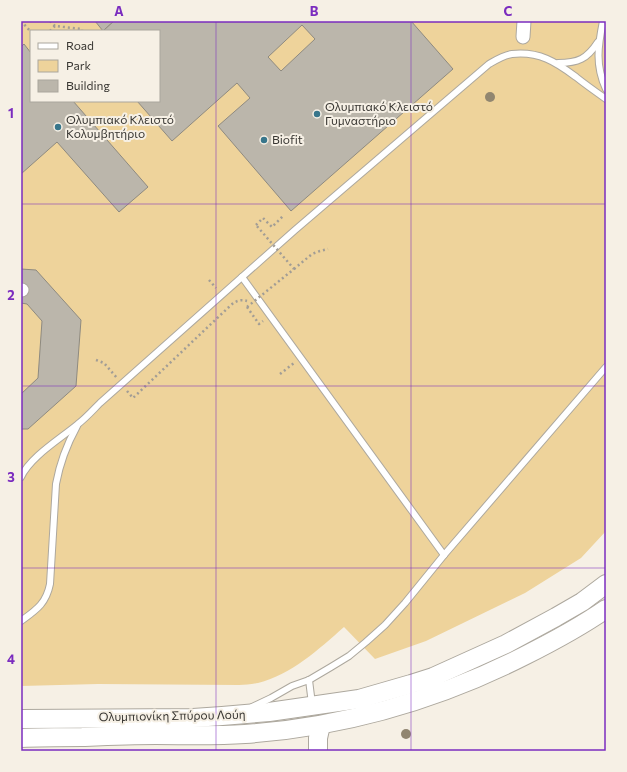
<svg xmlns="http://www.w3.org/2000/svg" width="627" height="772" viewBox="0 0 627 772" font-family="Commissioner,sans-serif">
<style>
.green{fill:#eed39b;fill-rule:evenodd}
.building{fill:#bbb6ab;stroke:#8e8a80;fill-rule:evenodd}
.lines{fill:none;stroke-linecap:round;stroke-linejoin:round}
.lane-casing{stroke:#ada89e;stroke-width:8}
.street-casing{stroke:#ada89e;stroke-width:15}
.secondary-casing{stroke:#ada89e;stroke-width:20}
.path{stroke:#a29d95;stroke-width:2.5;stroke-dasharray:2 3;stroke-linecap:butt}
.lane{stroke:#fff;stroke-width:6}
.street{stroke:#fff;stroke-width:13}
.secondary{stroke:#fff;stroke-width:18}
.path-bridge{stroke:#a29d95;stroke-width:2.5;stroke-dasharray:2 3;stroke-linecap:butt}
.tree{fill:#918670}
.grid{fill:none;stroke:#7b2cbf;stroke-width:1;stroke-opacity:0.55}
.poi-dot{fill:#38768b;stroke:#f6f0e5;stroke-width:1.5}
.labels{text-anchor:middle;stroke-width:4;stroke-linejoin:round;paint-order:stroke}
.poi-label{font-size:12px;fill:#383632;stroke:#f6f0e5;text-anchor:start}
.street-label{font-size:12px;fill:#383632;stroke:#f6f0e5}
.neatline{fill:none;stroke:#7b2cbf;stroke-width:1.5}
.grid-label{font-size:13px;text-anchor:middle;font-weight:bold;fill:#7b2cbf}
</style>
<rect width="100%" height="100%" fill="#f6f0e5"/>
<path class="green" d="M21,21H606V531L581,558L525,593L426,641L375,659L344,627C318,650 292,674 258,683C252,684 245,685 239,685L98,684L21,686ZM31,31H159V101H31Z"/>
<g class="building">
<polygon points="95,21 114,21 103,31"/>
<path d="M114,21H411L453,69L291,211L218,126L250,98L237,83L172,141L137,101H159V31H103ZM302,25L315,39L281,71L268,57Z"/>
<polygon points="24,44 31,53 31,101 73,101 148,187 119,212 57,142 21,174 21,47"/>
<polygon points="21,269 36,270 81,320 76,386 28,429 21,429 21,394 38,378 42,321 27,304 21,303"/>
</g>
<g class="lines">
<g class="lane-casing">
<g id="lane">
<path d="M603,21C598,46 595,65 606,89"/>
<path d="M558,63C578,63 587,59 598,42"/>
<polyline points="242,277 444,555"/>
<path d="M21,477C30,457 60,439 78,424C86,418 93,410 100,403L295,230L489,64C496,60 504,55 512,54C539,51 556,62 576,77C586,85 596,92 606,99"/>
<path d="M21,621C36,610 46,604 50,584L56,484C60,462 66,446 77,426"/>
<polyline points="309,680 312,704"/>
<polyline points="252,707 271,698 292,686 309,680 331,667 349,656 366,642 385,625 405,603 444,555 606,367"/>
</g>
</g>
<g class="street-casing">
<g id="street">
<polyline points="523,37 524,21"/>
<polyline points="21,290 22,290"/>
</g>
</g>
<g class="secondary-casing">
<g id="secondary">
<polyline points="21,719 193,718 222,716 269,712 359,699 411,684 433,677 506,644 556,617 582,602 606,584"/>
<path d="M21,738C41,737 62,737 82,737C107,736 131,735 156,735C186,735 215,736 245,734C342,727 437,700 524,656C552,642 580,627 606,609"/>
<polyline points="318,751 318,738 321,725"/>
</g>
</g>
<g class="path">
<polyline points="21,21 31,32"/>
<polyline points="50,21 55,26"/>
<polyline points="50,31 55,26 82,29 82,31"/>
<polyline points="256,225 263,218 272,227 283,216"/>
<polyline points="294,269 312,254 320,251 328,249"/>
<polyline points="209,280 216,288"/>
<polyline points="247,307 259,324 263,321"/>
<polyline points="96,360 104,363 117,378"/>
<polyline points="280,374 294,363"/>
<path d="M127,391L133,398L231,305C236,301 240,299 247,301"/>
</g>
<use href="#lane" class="lane"/>
<use href="#street" class="street"/>
<use href="#secondary" class="secondary"/>
<polyline class="path-bridge" points="247,307 294,269 256,225"/>
</g>
<g class="tree">
<circle cx="490" cy="97" r="5"/>
<circle cx="406" cy="734" r="5"/>
</g>
<path class="grid" d="M216,21V751M411,21V751M21,204H606M21,386H606M21,568H606"/>
<g class="poi-dot">
<circle cx="317" cy="114" r="4"/>
<circle cx="58" cy="127" r="4"/>
<circle cx="264" cy="140" r="4"/>
</g>
<g class="labels">
<g class="poi-label">
<text x="325" y="111">Ολυμπιακό Κλειστό<tspan x="325" dy="14">Γυμναστήριο</tspan></text>
<text x="66" y="124">Ολυμπιακό Κλειστό<tspan x="66" dy="14">Κολυμβητήριο</tspan></text>
<text x="272" y="144">Biofit</text>
</g>
<g class="street-label">
<text transform="translate(172 716) rotate(-1)" y="4">Ολυμπιονίκη Σπύρου Λούη</text>
</g>
</g>
<rect width="627" height="772" fill="none" stroke="#f6f0e5" stroke-width="44"/>
<rect x="30" y="30" width="130" height="72" fill="#f6f0e5" stroke="#aaa69d"/>
<rect x="38" y="43" width="20" height="6" fill="#ffffff" stroke="#aaa69d"/>
<text x="66" y="50" font-size="12" fill="#383632">Road</text>
<rect x="38" y="60" width="20" height="12" fill="#eed39b" stroke="#aaa69d"/>
<text x="66" y="70" font-size="12" fill="#383632">Park</text>
<rect x="38" y="80" width="20" height="12" fill="#bbb6ab" stroke="#aaa69d"/>
<text x="66" y="90" font-size="12" fill="#383632">Building</text>
<rect x="22" y="22" width="583" height="728" class="neatline"/>
<g class="grid-label">
<text x="119" y="16">A</text>
<text x="314" y="16">B</text>
<text x="508" y="16">C</text>
<text x="11" y="118">1</text>
<text x="11" y="300">2</text>
<text x="11" y="482">3</text>
<text x="11" y="664">4</text>
</g>
</svg>
